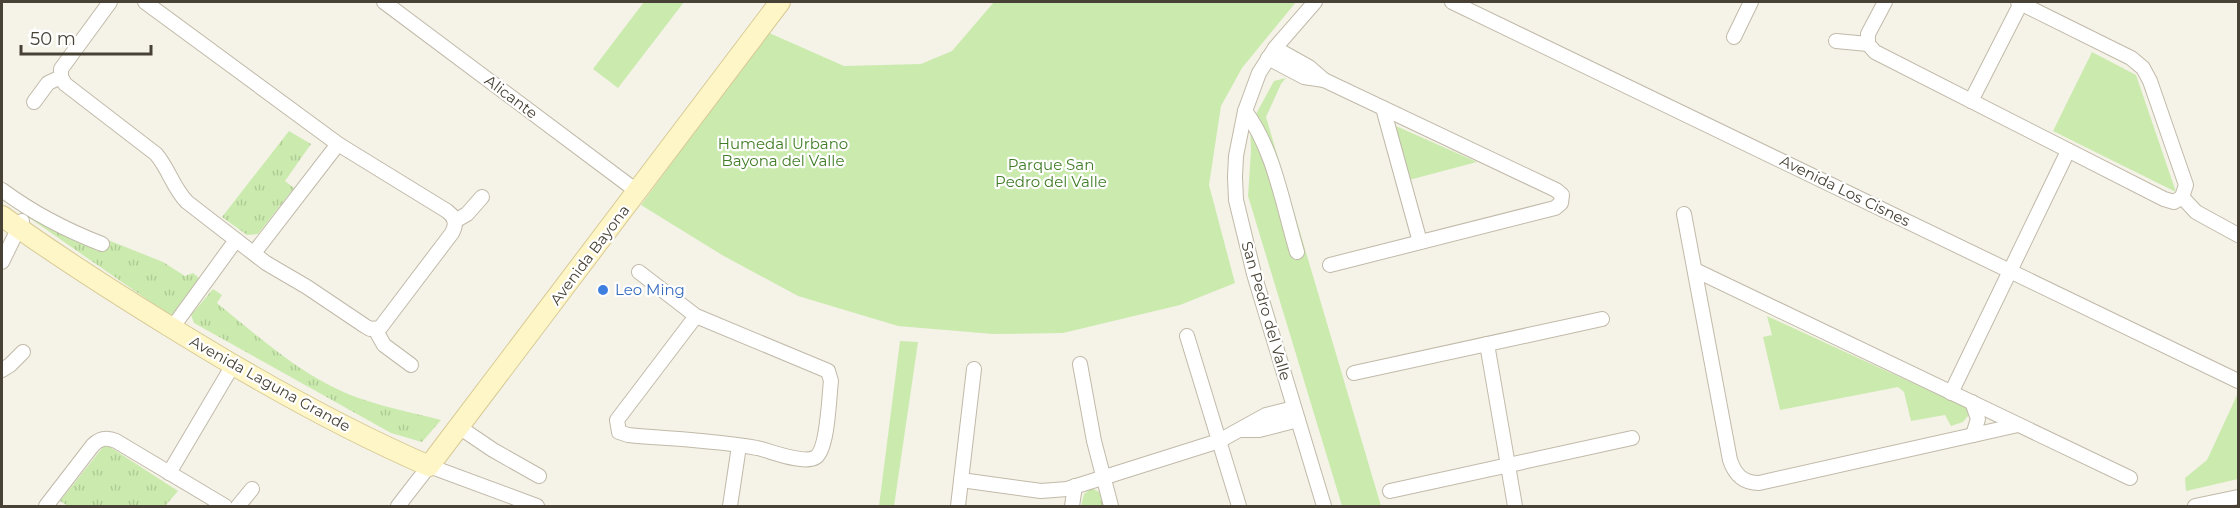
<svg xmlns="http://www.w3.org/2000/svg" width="2240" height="508" viewBox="0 0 2240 508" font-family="Montserrat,sans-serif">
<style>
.grass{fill:url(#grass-tufts)}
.green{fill:#cbebae}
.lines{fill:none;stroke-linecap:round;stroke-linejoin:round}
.minor-casing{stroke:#c1baa9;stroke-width:16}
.secondary-casing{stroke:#d7ca95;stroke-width:22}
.minor{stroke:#fff;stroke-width:14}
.secondary{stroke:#fff6c7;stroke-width:20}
.shop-dot{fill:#3f7fe0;stroke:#fff;stroke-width:2}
.labels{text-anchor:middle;stroke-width:4.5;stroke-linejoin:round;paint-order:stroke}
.street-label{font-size:15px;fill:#484236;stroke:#fff}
.park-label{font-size:15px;fill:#407d26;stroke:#fff}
.shop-label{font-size:15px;fill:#366cbe;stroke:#fff;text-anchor:start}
</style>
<defs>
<pattern id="grass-tufts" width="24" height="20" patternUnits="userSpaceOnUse" patternTransform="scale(1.5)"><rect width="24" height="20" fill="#cbebae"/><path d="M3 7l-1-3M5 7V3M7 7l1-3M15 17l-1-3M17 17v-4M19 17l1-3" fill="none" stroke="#b0cb96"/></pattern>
</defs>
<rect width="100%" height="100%" fill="#f5f2e8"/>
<g class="grass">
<polygon points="289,131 311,144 285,181 294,188 258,234 247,235 222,217"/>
<polygon points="2,195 36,218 97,251 108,240 163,262 185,276 193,273 199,278 171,316 2,199"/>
<path d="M213,289L222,295L217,303C258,336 298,373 348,394C378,406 410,412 441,420L422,442L391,433L194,323L191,315Z"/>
<polygon points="103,447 110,447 178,491 165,506 68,506 60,501"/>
<polygon points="1092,488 1099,492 1105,506 1081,506 1084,494"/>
</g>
<g class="green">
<polygon points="644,2 684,2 618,88 593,69"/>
<polygon points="994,2 1296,2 1242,68 1221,106 1209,185 1235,283 1180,305 1063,333 993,334 898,326 798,296 722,255 641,205 767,32 844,66 921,64 952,51"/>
<polygon points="2092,52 2136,75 2176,192 2053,131"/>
<polygon points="1286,78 1281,84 1266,117 1381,506 1342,506 1248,196 1251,151 1250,125 1274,81"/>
<polygon points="1396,126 1477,162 1409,180"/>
<polygon points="1767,316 1967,408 1968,416 1963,422 1951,426 1945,415 1911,421 1904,392 1898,387 1780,410 1763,337 1772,335"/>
<polygon points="900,341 918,342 894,506 879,506"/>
<polygon points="2238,393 2238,479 2186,491 2185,478 2207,460"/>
</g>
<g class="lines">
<g class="minor-casing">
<g id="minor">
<path d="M110,2L61,69V77L65,84L156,154C169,169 173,188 187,202L266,263L307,287L365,326L370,329L380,328L452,233C457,224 455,217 447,211L338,144L145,2"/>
<polyline points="384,2 638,192"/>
<polyline points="1315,2 1275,48 1259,73 1245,111 1236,156 1235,177 1236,200 1254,274 1324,506"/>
<polyline points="1452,2 2238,381"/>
<polyline points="1885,2 1868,34 1868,44 1875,52 2164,199 2174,202 2182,197 2186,185 2150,81 2143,68 2131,58 2018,2"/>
<polyline points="1734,37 1751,2"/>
<polyline points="1836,41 1868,44"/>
<polyline points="1275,48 1309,67 1324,80 1556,190 1562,195 1561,203 1555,208 1330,265"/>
<polyline points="1268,58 1304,77 1324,80"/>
<polyline points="1971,101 2021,3"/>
<polyline points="34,102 48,83 61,77"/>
<polyline points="1383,108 1420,242"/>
<path d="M1245,111C1274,149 1283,206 1297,252"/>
<path d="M2,190C33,213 66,230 102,244"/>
<polyline points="2182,197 2196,212 2238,235"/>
<path d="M1684,214L1730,460C1735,475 1743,483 1759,483L2018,425"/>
<polyline points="455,221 467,214 482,197"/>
<polyline points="254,253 338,144"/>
<polyline points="2,262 22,221"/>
<polyline points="1695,270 2130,478"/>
<path d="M639,272L696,316L828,371L831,381C829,396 828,448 816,457C804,465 771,451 757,448C715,440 670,439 628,435L619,432L617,420L696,316"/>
<polyline points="172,328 236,240"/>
<polyline points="375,329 384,345 411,365"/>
<polyline points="1187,336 1239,506"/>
<polyline points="1487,344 1515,506"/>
<polyline points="1080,364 1094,441 1111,506"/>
<polyline points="2,370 10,365 23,352"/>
<polyline points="1354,373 1602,319"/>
<polyline points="1951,393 2068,151"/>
<polyline points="1972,402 1978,419 1973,435"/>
<polyline points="459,427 493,450 539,476"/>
<polyline points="1241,430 1259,430 1298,420"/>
<polyline points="169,473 233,365"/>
<polyline points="961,480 1041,491 1067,489 1219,441 1266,415 1294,408"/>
<polyline points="1390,491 1632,438"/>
<path d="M46,506L93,445C100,438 107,437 116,441L225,506"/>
<polyline points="238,506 252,489"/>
<polyline points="398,506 429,466 537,506"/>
<polyline points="730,506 739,446"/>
<polyline points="958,506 974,369"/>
<polyline points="1072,506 1075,486"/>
<polyline points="2195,506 2238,497"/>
</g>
</g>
<g class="secondary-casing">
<path id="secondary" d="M2,216C58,257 117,294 177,331C258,381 341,428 429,466L780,2"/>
</g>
<use href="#minor" class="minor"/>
<use href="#secondary" class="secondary"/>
</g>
<circle class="shop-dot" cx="603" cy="290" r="6"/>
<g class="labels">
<g class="street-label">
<text transform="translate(511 97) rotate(37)" y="5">Alicante</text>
<text transform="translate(1845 191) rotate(26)" y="5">Avenida Los Cisnes</text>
<text transform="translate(590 255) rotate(-53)" y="5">Avenida Bayona</text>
<text transform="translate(1266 311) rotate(74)" y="5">San Pedro del Valle</text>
<text transform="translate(270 384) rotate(29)" y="5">Avenida Laguna Grande</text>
</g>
<g class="park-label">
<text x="783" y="149">Humedal Urbano<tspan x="783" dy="17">Bayona del Valle</tspan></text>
<text x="1051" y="170">Parque San<tspan x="1051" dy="17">Pedro del Valle</tspan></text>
</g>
<g class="shop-label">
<text x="615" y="295">Leo Ming</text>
</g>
</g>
<rect width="2240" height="508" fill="none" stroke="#484236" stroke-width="6"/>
<path d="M21 45v9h130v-9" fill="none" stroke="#484236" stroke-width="3"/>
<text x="30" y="45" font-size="18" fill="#484236" stroke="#ffffff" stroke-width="4.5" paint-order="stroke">50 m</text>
</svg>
